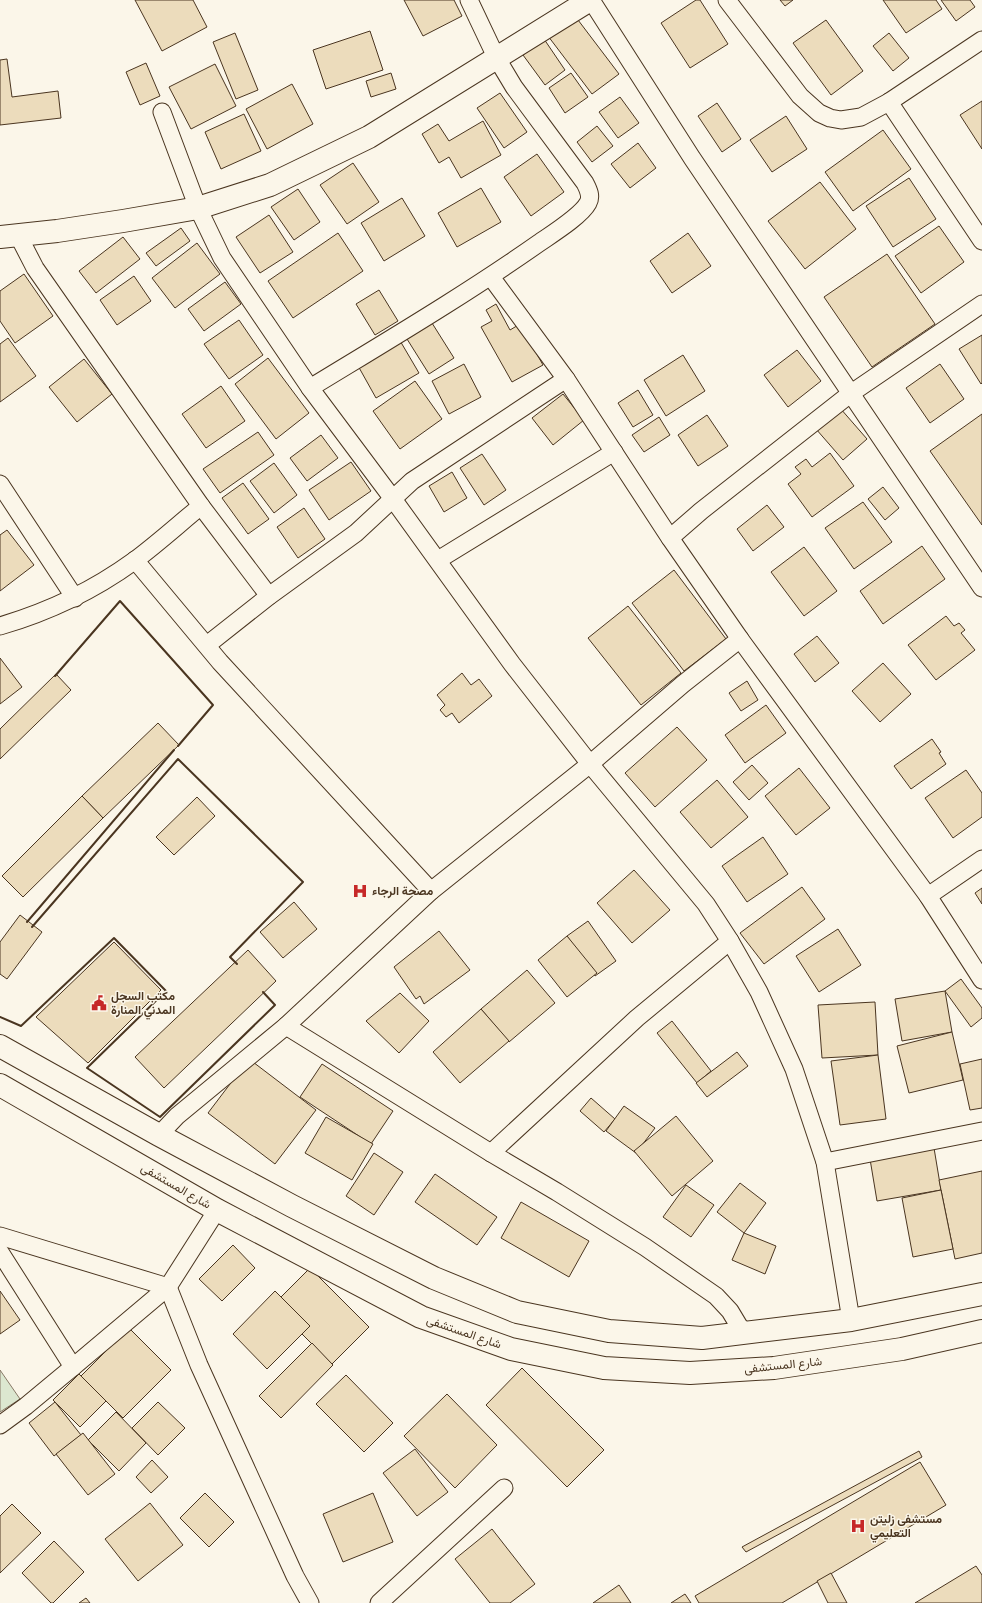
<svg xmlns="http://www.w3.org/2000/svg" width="982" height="1603" viewBox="0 0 982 1603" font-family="'Exo 2',Vazirmatn,sans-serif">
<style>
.green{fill:#dce7d0;stroke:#887966}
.building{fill:#ecdcbc;stroke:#4a3520}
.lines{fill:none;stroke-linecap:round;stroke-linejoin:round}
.street-casing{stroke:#4a3520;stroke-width:19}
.secondary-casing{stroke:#4a3520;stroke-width:24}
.primary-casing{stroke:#4a3520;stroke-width:24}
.street{stroke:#fbf6e9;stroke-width:17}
.secondary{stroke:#fbf6e9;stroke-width:22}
.primary{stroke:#fbf6e9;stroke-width:22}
.wall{stroke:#4a3520;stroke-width:2}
.labels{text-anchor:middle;stroke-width:3;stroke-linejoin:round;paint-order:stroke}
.poi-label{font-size:12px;font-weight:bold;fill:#4a3520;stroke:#fbf6e9;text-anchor:start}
.street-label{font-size:12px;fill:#4a3520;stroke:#fbf6e9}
</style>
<rect width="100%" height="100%" fill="#fbf6e9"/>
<polygon class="green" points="0,1370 20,1399 0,1412"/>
<g class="building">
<polygon points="135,0 193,0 207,27 162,51"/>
<polygon points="404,0 454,0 462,16 423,36"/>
<polygon points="696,0 700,0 728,44 690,68 661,23"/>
<polygon points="780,0 793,0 785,6"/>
<polygon points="883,0 936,0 942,9 906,33"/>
<polygon points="941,0 970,0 975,7 956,21"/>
<polygon points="575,16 619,74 592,94 548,36"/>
<polygon points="826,20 863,71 831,95 793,43"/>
<polygon points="370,31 383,70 326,89 313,50"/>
<polygon points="235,33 258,90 236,99 213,42"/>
<polygon points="889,33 909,58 893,71 873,46"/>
<polygon points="544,39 565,70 545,85 523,55"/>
<polygon points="7,59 12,97 58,91 61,118 0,125 0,60"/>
<polygon points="146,63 160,96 140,105 126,72"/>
<polygon points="215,64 236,106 191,129 169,87"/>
<polygon points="391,73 396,89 371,97 366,81"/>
<polygon points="571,73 588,97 565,113 549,88"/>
<polygon points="292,84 313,124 267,149 246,109"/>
<polygon points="500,93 527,132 504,148 477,108"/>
<polygon points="620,97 639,123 618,138 599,112"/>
<polygon points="982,101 982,149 960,115"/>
<polygon points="717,103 741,139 722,152 698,116"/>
<polygon points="244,114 261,151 221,169 205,132"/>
<polygon points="786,116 807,149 772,172 750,140"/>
<polygon points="483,121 501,155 461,178 449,157 439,163 422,134 438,124 449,141"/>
<polygon points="597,126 613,146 592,162 577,142"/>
<polygon points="883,130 911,169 853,211 825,172"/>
<polygon points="638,143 656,168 630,188 611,164"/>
<polygon points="537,154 564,192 531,216 504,177"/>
<polygon points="353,163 379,202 347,224 320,185"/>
<polygon points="909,178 936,219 893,247 866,206"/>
<polygon points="820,182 856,229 805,269 768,221"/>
<polygon points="481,188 501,222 457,247 438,213"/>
<polygon points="298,189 320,222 294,240 271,207"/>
<polygon points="402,198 425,236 384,261 361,223"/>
<polygon points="269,215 293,252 260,273 236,237"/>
<polygon points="939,226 964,262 921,293 895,256"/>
<polygon points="181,228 190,241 156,266 146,253"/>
<polygon points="338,233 363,271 293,318 268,281"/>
<polygon points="688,233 711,266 672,293 650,261"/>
<polygon points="123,237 140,259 96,293 79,271"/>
<polygon points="197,243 220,274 175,308 152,278"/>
<polygon points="887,254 935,324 872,367 824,297"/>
<polygon points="24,274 53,316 15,343 0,321 0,291"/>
<polygon points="134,276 151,301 117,325 100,300"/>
<polygon points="225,282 241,304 204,331 188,309"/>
<polygon points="379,290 398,321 375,335 356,304"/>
<polygon points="496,304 510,330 520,324 543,365 512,382 481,327 492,321 486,310"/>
<polygon points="239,320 263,355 229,379 204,344"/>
<polygon points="432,323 454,358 429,374 407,339"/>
<polygon points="982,335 982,383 981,384 959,349"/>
<polygon points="8,338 36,376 0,402 0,344"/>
<polygon points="399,339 419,373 376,398 357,364"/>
<polygon points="797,350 821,381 788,407 764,375"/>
<polygon points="683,355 705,391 666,416 644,380"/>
<polygon points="268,358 309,413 276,439 235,384"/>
<polygon points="84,359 112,394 77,422 49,387"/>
<polygon points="464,364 481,397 449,414 432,381"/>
<polygon points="940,364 964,399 930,423 906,388"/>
<polygon points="415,381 442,419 400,449 373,411"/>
<polygon points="221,386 245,421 206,448 182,414"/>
<polygon points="638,390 653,415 633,427 618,403"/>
<polygon points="563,394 584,420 553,445 532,418"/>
<polygon points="840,408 867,439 843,460 816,429"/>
<polygon points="982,414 982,525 930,451"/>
<polygon points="707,415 728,446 698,466 678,435"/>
<polygon points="659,417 670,435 644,452 632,435"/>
<polygon points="258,432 274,455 220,493 203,469"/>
<polygon points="321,435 338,458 307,481 290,458"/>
<polygon points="830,453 854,486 812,517 788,484 801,474 795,467 806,459 812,467"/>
<polygon points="482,454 506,490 484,505 460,468"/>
<polygon points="351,462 371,491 329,520 309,490"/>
<polygon points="274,463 297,495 274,513 250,481"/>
<polygon points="452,472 467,498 444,512 429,486"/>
<polygon points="243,483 269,519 248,534 222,498"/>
<polygon points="883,487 899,508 885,520 868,499"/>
<polygon points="863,502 892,542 854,569 825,528"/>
<polygon points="767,505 784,527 753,551 737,529"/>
<polygon points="304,508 325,539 298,558 277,527"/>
<polygon points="7,530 34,565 0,591 0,535"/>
<polygon points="922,546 945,579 883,624 860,591"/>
<polygon points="804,547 837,591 804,616 771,572"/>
<polygon points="674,570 726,639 684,671 632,603"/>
<polygon points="628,606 681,673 641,705 588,638"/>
<polygon points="946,616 954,626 959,623 965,630 961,633 975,650 936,680 908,645"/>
<polygon points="817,636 839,663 815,682 794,654"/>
<polygon points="0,658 22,687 0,704"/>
<polygon points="883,663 911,694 880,722 852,691"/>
<polygon points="462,673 471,685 479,679 492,696 459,723 452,713 446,717 440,710 445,705 437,695"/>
<polygon points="56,674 71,690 0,759 0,729"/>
<polygon points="747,681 758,700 741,711 729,693"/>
<polygon points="766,705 786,733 745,763 725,735"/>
<polygon points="158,723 179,745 103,818 82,796"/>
<polygon points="677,727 707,760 655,807 625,773"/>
<polygon points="932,739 941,752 939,753 946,764 911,789 894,766"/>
<polygon points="752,765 768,783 749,800 733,782"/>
<polygon points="799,768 830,808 796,835 765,796"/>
<polygon points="966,770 982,793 982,817 953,838 925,798"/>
<polygon points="717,780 748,817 711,848 680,812"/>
<polygon points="82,796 103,818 23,897 2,876"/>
<polygon points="197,797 215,816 174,855 156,837"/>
<polygon points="763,837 788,874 747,902 722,866"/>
<polygon points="634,870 670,910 632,943 597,903"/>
<polygon points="802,887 825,919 764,964 740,933"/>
<polygon points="982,888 982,904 975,893"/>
<polygon points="294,902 317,929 283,958 260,932"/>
<polygon points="20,915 42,932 7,979 0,974 0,942"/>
<polygon points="588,921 616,961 595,976 567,936"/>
<polygon points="838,929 861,965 819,992 796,956"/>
<polygon points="439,931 470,970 424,1004 420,996 416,999 394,967"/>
<polygon points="567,936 597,973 567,997 538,960"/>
<polygon points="114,942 161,990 88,1063 36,1017"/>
<polygon points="248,950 276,981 164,1088 135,1057"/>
<polygon points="527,970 555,1003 509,1042 481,1009"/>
<polygon points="961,979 982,1008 982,1018 971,1027 945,991"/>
<polygon points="945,991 952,1032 902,1041 895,999"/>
<polygon points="400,993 429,1021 399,1053 366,1021"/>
<polygon points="875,1002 878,1055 822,1058 818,1005"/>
<polygon points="481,1009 509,1041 460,1083 433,1052"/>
<polygon points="672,1021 711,1071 697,1083 657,1033"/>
<polygon points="952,1032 963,1080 909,1093 897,1046"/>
<polygon points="737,1052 748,1066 707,1097 696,1083"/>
<polygon points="878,1055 886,1119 840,1125 831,1061"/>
<polygon points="249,1059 316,1110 275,1164 208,1113"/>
<polygon points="982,1059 982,1108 970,1110 960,1064"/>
<polygon points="322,1064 393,1111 371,1144 300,1097"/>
<polygon points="591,1098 615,1119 604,1132 580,1111"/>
<polygon points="624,1106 655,1128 636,1153 606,1131"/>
<polygon points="676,1116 713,1161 672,1196 634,1151"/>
<polygon points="326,1117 373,1144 352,1180 305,1153"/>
<polygon points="934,1148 941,1190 877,1201 870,1159"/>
<polygon points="374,1153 403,1172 374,1215 346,1196"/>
<polygon points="982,1171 982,1253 955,1259 939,1180"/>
<polygon points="435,1174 497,1217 477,1245 415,1202"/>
<polygon points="740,1183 766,1203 744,1233 717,1212"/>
<polygon points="686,1185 714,1205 691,1237 663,1217"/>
<polygon points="941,1190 953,1249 913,1257 902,1198"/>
<polygon points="521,1202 589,1241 569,1277 501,1238"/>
<polygon points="744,1233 776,1246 765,1274 732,1260"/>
<polygon points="233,1245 255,1268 222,1301 199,1279"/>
<polygon points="310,1268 369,1327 332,1364 273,1305"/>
<polygon points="0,1291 20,1320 0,1334"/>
<polygon points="275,1291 310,1326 267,1369 233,1334"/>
<polygon points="129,1328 171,1370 123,1418 81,1376"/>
<polygon points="312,1343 333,1365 281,1418 259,1396"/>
<polygon points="522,1368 604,1450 567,1487 486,1405"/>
<polygon points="79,1374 106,1401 80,1427 53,1400"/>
<polygon points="346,1375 393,1423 364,1452 316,1404"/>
<polygon points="447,1394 497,1445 455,1488 404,1436"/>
<polygon points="55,1402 81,1435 54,1456 29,1423"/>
<polygon points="158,1402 185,1428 158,1455 132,1428"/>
<polygon points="116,1412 146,1443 119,1471 88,1440"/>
<polygon points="83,1433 115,1474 88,1495 56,1454"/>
<polygon points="415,1449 448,1492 417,1516 383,1473"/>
<polygon points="919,1451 922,1457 746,1552 742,1547"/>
<polygon points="152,1460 168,1477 151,1493 136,1477"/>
<polygon points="920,1462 946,1505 782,1603 699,1603 695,1596"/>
<polygon points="205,1493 234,1522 209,1547 180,1518"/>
<polygon points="373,1493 393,1542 343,1562 323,1514"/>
<polygon points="150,1503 183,1545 138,1581 105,1539"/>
<polygon points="12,1504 41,1533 0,1573 0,1516"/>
<polygon points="492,1529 535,1584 510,1603 490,1603 455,1559"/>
<polygon points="54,1541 84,1572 53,1603 51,1603 22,1573"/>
<polygon points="976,1566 982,1575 982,1603 915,1603"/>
<polygon points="831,1573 847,1603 828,1603 817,1581"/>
<polygon points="619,1585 631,1603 593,1603"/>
<polygon points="685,1594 691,1603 671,1603"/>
<polygon points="86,1598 90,1603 79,1603"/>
</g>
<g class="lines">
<g class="street-casing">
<g id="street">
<polyline points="591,0 692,158 982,588"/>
<polyline points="727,0 800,96 819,113 830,118 841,120 861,117 889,102 982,40"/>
<polyline points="889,102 982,241"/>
<polyline points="162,112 198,208 222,258 310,388 393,499 512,664 590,764 706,904 730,941 759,992 794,1069 825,1162 851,1320"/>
<polyline points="18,235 35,268 201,506 269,596"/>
<polyline points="491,277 566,379 670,538 740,639 928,896 982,980"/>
<path d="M310,388C387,341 465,295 539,243C552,234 581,216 588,203C592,196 588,189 585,183L514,87L496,57L469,0"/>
<polyline points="0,484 75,598"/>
<polyline points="670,538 701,511 850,394 982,304"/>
<polyline points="135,560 220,662 431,891"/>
<polyline points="438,560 614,452"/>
<path d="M0,626C48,612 94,590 134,561C157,544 179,524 201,506"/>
<polyline points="207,645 269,596 356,533 412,481 566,379"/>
<polyline points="928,896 982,859"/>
<polyline points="286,1026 491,1153 557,1192 645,1247 716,1296 730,1311 739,1326 747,1334"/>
<polyline points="159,1135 177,1116 286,1026 431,891 590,764 683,684 740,639"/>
<polyline points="491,1153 637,1018 730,941"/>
<polyline points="825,1162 982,1131"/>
<polyline points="0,1236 168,1287 199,1365 295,1576 310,1603"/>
<polyline points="0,1252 73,1367"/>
<polyline points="0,1425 26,1406 73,1367 168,1287 217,1210"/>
<polyline points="379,1603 504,1488"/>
</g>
</g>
<g class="secondary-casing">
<polyline id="secondary" points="0,237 57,231 123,221 198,208 270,185 369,137 590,0"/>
</g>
<g class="primary-casing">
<g id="primary">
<polyline points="0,1046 159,1135 292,1206 434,1278 517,1312 609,1331 702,1338 851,1320 982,1294"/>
<polyline points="0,1085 217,1210 421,1317 511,1349 604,1368 690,1373 774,1368 902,1349 982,1331"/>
</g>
</g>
<use href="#street" class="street"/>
<use href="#secondary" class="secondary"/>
<use href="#primary" class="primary"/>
<g class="wall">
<polyline points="55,676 120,601 213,705 178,746"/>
<polyline points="27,922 174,750"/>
<polyline points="32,927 178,759 303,882 230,957 237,964"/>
<polyline points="0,1017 21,1026 114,938 166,991 87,1068 160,1117 275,1005 263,992"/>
</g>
</g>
<defs>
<g id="hospital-bare" transform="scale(1.2)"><path d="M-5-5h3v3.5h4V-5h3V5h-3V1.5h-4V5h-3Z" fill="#c62828" stroke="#fbf6e9" stroke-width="2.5" paint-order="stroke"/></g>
<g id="civic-bare" transform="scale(1.2)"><path d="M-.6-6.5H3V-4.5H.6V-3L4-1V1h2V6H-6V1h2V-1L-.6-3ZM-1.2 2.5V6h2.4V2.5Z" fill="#c62828" stroke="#fbf6e9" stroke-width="2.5" paint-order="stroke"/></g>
</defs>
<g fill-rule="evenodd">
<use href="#hospital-bare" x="360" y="891"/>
<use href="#civic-bare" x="99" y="1003"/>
<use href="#hospital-bare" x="858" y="1526"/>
</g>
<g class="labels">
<g class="poi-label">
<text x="372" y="895">مصحة الرجاء</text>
<text x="111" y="1000">مكتب السجل<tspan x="111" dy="14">المدني المنارة</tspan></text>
<text x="870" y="1523">مستشفى زليتن<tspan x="870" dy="14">التعليمي</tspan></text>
</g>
<g class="street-label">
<text transform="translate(176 1186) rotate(30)" y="4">شارع المستشفى</text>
<text transform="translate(464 1332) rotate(19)" y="4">شارع المستشفى</text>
<text transform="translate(783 1365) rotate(-6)" y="4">شارع المستشفى</text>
</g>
</g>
</svg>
